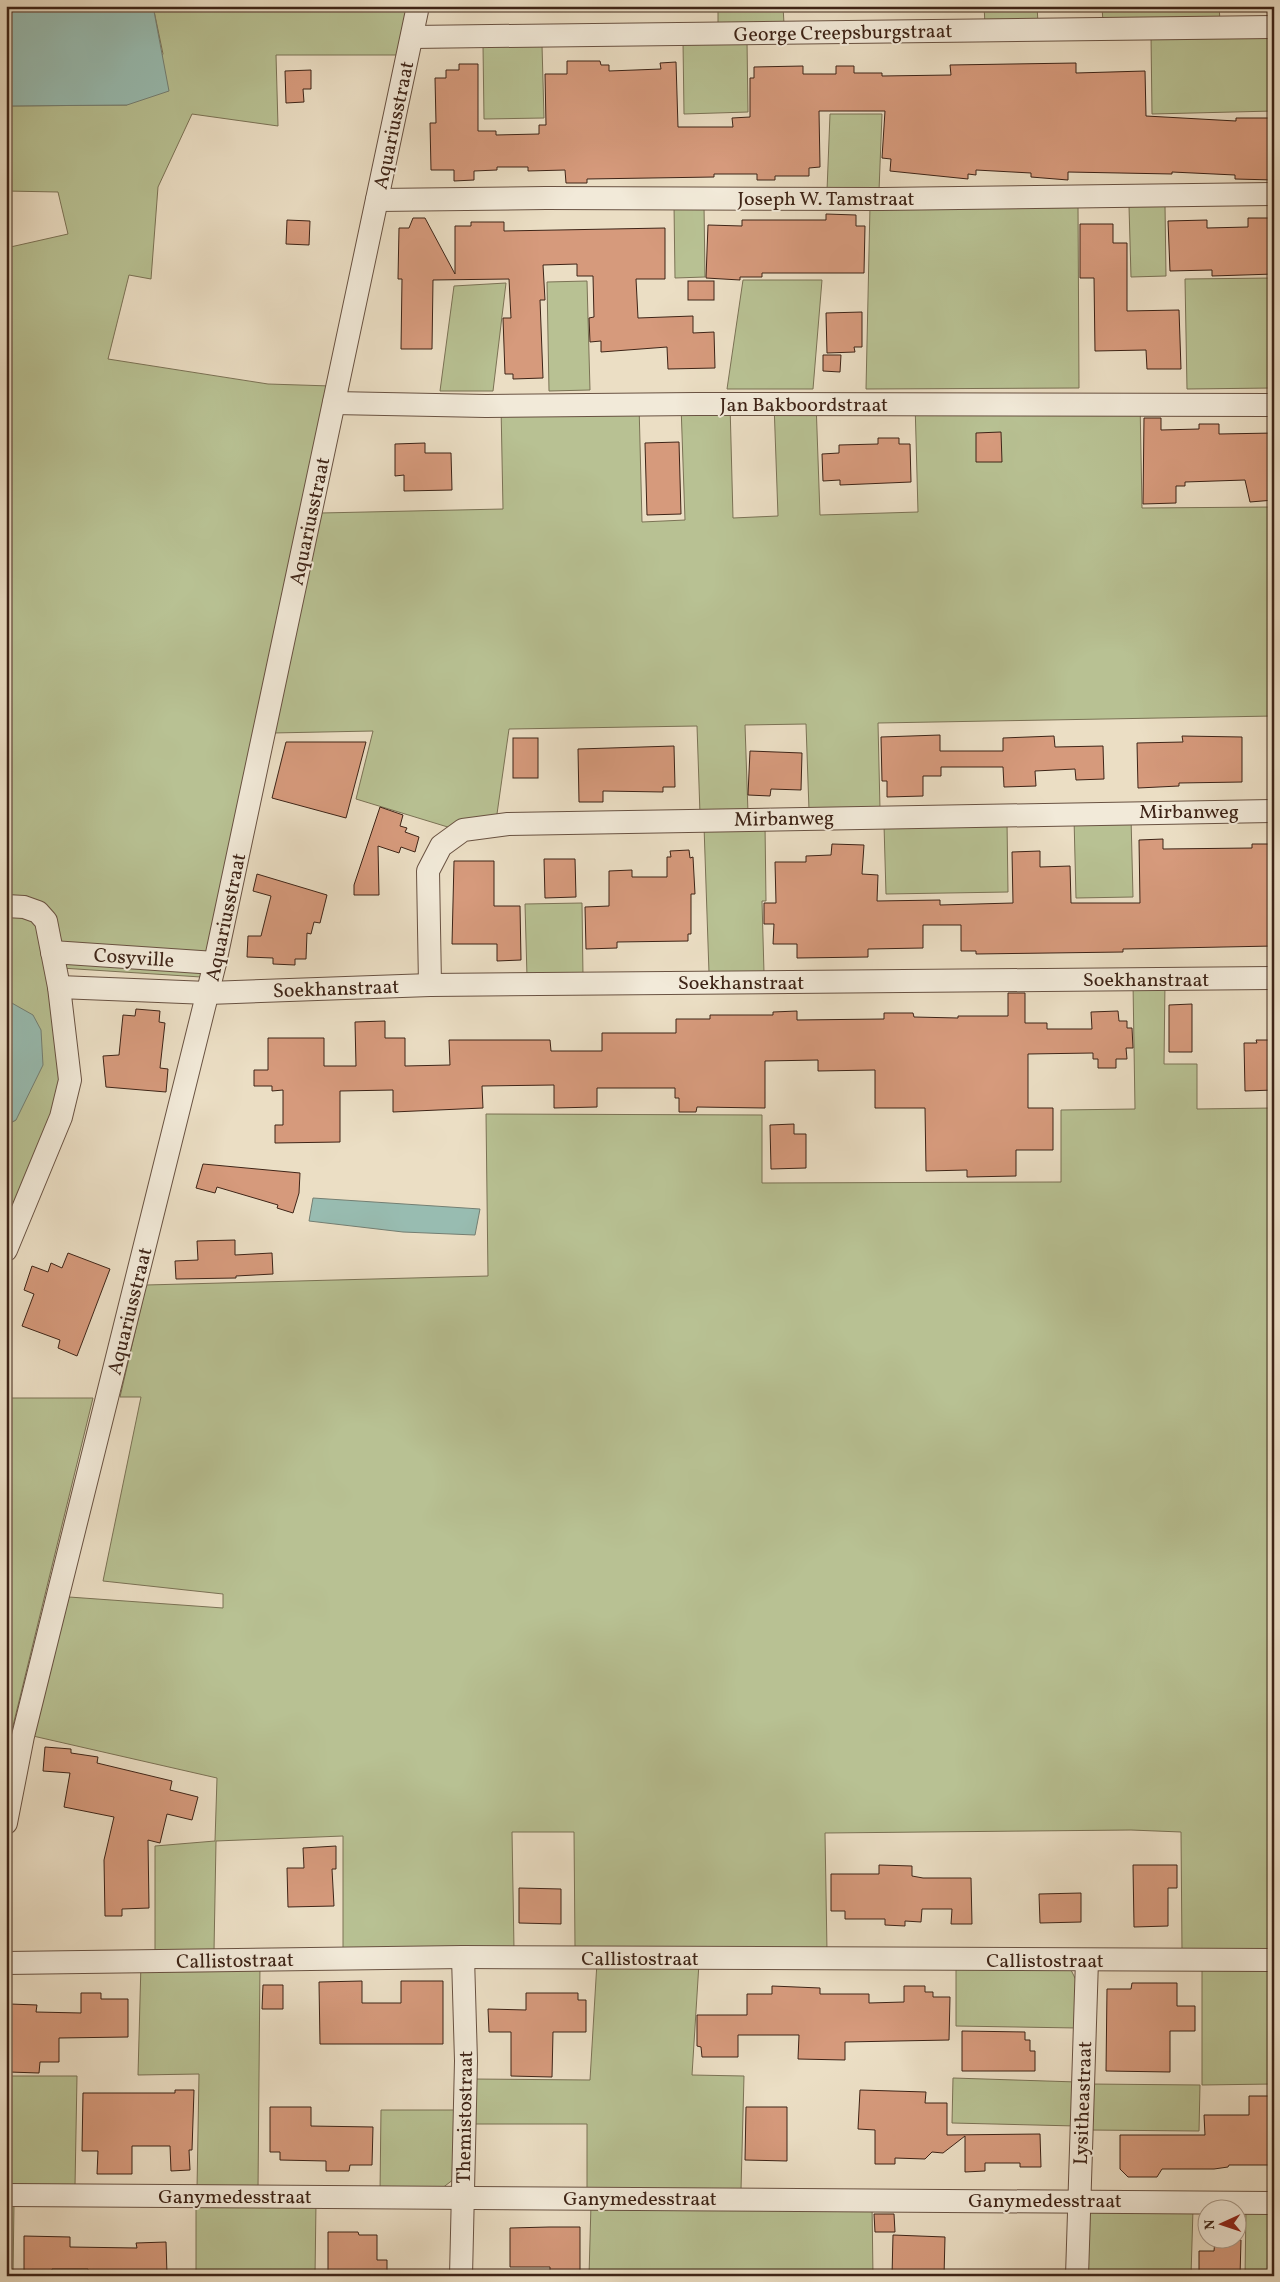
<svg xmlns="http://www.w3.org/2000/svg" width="1280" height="2282" viewBox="0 0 1280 2282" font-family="Vollkorn,serif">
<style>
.green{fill:#b8c193;stroke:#7b7255}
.water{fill:#98bcb1;stroke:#747f73}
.building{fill:#d69a7c;stroke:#3e2417}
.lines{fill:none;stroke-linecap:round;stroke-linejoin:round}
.street-casing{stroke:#695242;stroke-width:24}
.street{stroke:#f2ead9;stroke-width:22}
.labels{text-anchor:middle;stroke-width:4;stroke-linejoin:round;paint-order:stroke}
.street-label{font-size:20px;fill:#3e2417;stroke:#f2ead9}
</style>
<rect width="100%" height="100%" fill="#ebdec4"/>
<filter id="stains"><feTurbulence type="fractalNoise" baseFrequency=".004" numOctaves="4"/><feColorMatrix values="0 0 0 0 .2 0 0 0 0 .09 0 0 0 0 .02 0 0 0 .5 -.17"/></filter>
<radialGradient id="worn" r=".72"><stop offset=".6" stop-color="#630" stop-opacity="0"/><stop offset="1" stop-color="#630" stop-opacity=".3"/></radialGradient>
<g class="green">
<polygon points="153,6 410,6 400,55 276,55 278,126 192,114 158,187 151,279 129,275 108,359 268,384 331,386 201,977 61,968 53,917 27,896 6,895 6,248 68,234 58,192 6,191 6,106 127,105 163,54"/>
<polygon points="718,6 783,6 784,24 718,27"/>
<polygon points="984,6 1037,6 1038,23 985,24"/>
<polygon points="1102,6 1219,6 1220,21 1103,23"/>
<polygon points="1274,34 1274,111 1152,114 1151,36"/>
<polygon points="747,41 748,112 684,114 683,42"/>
<polygon points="542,45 544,118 484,119 483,46"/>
<polygon points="830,114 882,114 879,191 827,191"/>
<polygon points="674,205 704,205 705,277 675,278"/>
<polygon points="1078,205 1079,388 866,389 870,206"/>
<polygon points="1165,205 1166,276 1131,277 1129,206"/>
<polygon points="1274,278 1274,388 1187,389 1185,279"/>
<polygon points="743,280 822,280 813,389 727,389"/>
<polygon points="587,281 590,390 549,391 547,282"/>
<polygon points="506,283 493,391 440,391 454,286"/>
<polygon points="1140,401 1142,508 1274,507 1274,716 878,723 880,809 809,810 806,724 745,725 748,813 700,814 697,726 509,729 496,821 451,828 356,799 373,731 272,733 321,513 503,509 501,406 639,404 642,522 685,520 681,405 730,404 733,518 778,516 774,403 816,402 820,515 918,512 915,402"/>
<polygon points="1131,817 1133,897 1076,898 1074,818"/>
<polygon points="1007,822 1008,892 886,894 884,825"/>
<polygon points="765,825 766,901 762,901 764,973 709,973 704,826"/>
<polygon points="582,903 583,976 527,977 525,904"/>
<polygon points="6,913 31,919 38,929 54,1002 63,1085 6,1241 6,1125 16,1120 10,1002 6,1002"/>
<polygon points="1133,983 1165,983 1164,1064 1197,1064 1197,1109 1274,1108 1274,1830 1271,1831 1272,1952 1182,1952 1181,1832 1131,1830 825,1833 827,1951 575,1947 574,1832 512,1832 514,1949 343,1949 343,1836 216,1841 214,1951 155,1950 155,1846 215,1841 217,1778 33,1736 69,1597 223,1608 223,1594 103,1581 141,1397 120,1397 146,1285 488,1276 486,1114 762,1115 762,1183 1061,1182 1061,1110 1135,1109"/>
<polygon points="6,1398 93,1398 11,1734 6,1766"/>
<polygon points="597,1962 699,1963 692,2075 744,2076 741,2190 587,2190 587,2124 472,2124 473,2079 590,2080"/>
<polygon points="141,1963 260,1963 258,2190 197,2189 199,2074 138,2075"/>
<polygon points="956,1965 1070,1968 1077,1982 1077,2028 956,2026"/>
<polygon points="1202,1969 1274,1969 1274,2084 1202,2085"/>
<polygon points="6,2076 77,2076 75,2186 6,2187"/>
<polygon points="953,2078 1077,2082 1076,2126 952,2123"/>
<polygon points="1089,2084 1200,2085 1199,2131 1089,2130"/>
<polygon points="381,2110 460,2110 454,2179 441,2189 380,2192"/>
<polygon points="196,2202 316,2203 315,2276 196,2276"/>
<polygon points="6,2203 14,2203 13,2276 6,2276"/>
<polygon points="591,2204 872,2205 873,2276 589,2276"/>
<polygon points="1093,2207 1193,2209 1191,2276 1084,2276 1086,2219"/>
<polygon points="1246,2209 1274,2210 1274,2276 1245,2276"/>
</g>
<g class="water">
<polygon points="6,6 153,6 169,91 127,105 6,106"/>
<polygon points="6,1002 10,1002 33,1015 41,1030 43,1065 16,1120 6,1125"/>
<polygon points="313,1198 480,1209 475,1235 403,1232 309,1221"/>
</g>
<g class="building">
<polygon points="567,61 600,61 601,65 609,65 609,71 661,69 660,63 676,62 678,127 733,127 732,118 750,117 750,78 754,78 754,67 803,66 803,74 836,74 836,66 854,66 854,73 882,73 882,76 951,75 950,65 1076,63 1076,73 1145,71 1146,116 1236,121 1236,118 1274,118 1274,180 1235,179 1235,175 1172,172 1172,174 1068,172 1068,180 1031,177 1031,173 976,170 976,175 968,174 968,179 890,171 891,159 882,158 885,111 819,111 820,167 809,168 809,176 775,176 775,180 757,180 757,174 714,174 714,177 587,179 587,183 566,183 565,170 528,171 528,167 497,167 497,170 474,171 474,180 454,181 454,170 431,170 430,123 436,123 435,78 446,78 446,70 459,70 459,64 478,64 478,131 496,131 496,135 539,134 539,125 546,125 545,74 567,74"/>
<polygon points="311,70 311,89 303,89 304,102 286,103 285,71"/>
<polygon points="826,214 856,215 856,226 865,226 864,273 762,273 762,277 740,277 740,280 706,278 708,225 742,226 742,220 826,220"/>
<polygon points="413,218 425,218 455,274 455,226 471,226 471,222 504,222 504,231 665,228 665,279 636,279 638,318 693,316 693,333 714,332 715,368 668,369 667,347 601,352 601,341 590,342 589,318 594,317 593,276 577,276 577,264 543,265 545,300 540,300 543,378 513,379 513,374 505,374 503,318 511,318 509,279 433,280 432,349 401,349 402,279 398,279 399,228 409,228"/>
<polygon points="1248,218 1274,218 1274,274 1212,276 1212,270 1170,271 1168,221 1207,220 1207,228 1248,227"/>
<polygon points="287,220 310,221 309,245 286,244"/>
<polygon points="1080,224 1113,224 1113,243 1127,243 1127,311 1179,310 1181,369 1147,369 1146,350 1095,351 1094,278 1080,278"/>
<rect x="688" y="281" width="26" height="19"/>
<polygon points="862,312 862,347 854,347 855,352 827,353 826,313"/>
<polygon points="823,355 841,355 840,372 823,371"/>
<polygon points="1144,418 1161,418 1161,430 1199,429 1199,424 1219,424 1219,434 1274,433 1274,479 1270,479 1274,500 1250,502 1245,480 1185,482 1185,486 1176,486 1176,503 1143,504"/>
<polygon points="1001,432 1002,462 976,462 976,433"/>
<polygon points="878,438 899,438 899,444 910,444 911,482 840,485 840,480 823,481 822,454 839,453 839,445 878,444"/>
<polygon points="679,442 681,514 647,515 645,443"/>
<polygon points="425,443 425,453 451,453 452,490 404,491 404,475 395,476 395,444"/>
<polygon points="940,735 940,751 1003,751 1003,738 1054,736 1055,747 1103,746 1104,779 1076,780 1075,769 1035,771 1036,786 1004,787 1003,767 941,767 941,776 923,776 923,796 887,797 887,781 882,781 881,737"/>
<polygon points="1182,736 1242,737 1242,782 1179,783 1179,786 1138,788 1137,743 1183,742"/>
<rect x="513" y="738" width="25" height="40"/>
<polygon points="286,742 366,742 346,818 272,798"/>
<polygon points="674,746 675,787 663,787 663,792 603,791 603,802 579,802 578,749"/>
<polygon points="750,751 802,753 801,790 771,789 770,796 748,795"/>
<polygon points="380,807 403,815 400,826 407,828 405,832 419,837 415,852 401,847 399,853 378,846 379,895 354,895 354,885"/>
<polygon points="1163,839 1163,849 1252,848 1252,844 1274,844 1274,946 1123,949 1123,952 976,954 976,951 961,951 961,925 923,925 923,948 868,949 868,957 797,958 797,944 773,944 774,924 764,924 764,903 776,903 775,862 806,862 806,856 831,855 832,844 864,845 862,874 878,875 877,901 940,900 940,905 1013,903 1012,852 1040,851 1040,867 1070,866 1071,903 1140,903 1139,840"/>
<polygon points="689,850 690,858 693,857 695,894 691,894 691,934 688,934 688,941 617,942 617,948 586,949 585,907 609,906 609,871 632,870 632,877 667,877 667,857 671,857 670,851"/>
<polygon points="544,859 575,859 576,897 545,898"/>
<polygon points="454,861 494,861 494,906 520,906 521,960 497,961 497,944 452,944"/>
<polygon points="257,874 327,895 320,923 314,922 311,934 307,933 306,959 295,959 295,965 273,964 273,958 247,957 248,936 261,936 271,896 253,891"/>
<polygon points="1008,993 1025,993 1025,1023 1047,1023 1047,1029 1092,1029 1091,1012 1118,1011 1119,1021 1127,1021 1127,1028 1132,1028 1133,1048 1126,1048 1127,1059 1116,1059 1116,1068 1098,1068 1098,1059 1093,1059 1093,1053 1028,1054 1028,1108 1053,1108 1053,1150 1016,1150 1016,1176 967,1177 967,1170 926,1171 925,1108 875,1108 875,1070 818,1071 818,1060 765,1061 765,1108 697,1107 696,1112 679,1112 679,1098 675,1098 675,1088 597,1088 597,1107 554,1108 554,1085 482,1086 483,1108 393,1112 393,1090 340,1091 340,1142 275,1143 275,1125 283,1125 283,1090 272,1091 272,1086 254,1086 254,1070 268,1070 268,1038 324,1038 324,1066 356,1066 355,1022 385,1021 385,1038 405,1038 405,1066 450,1065 449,1040 550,1040 551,1051 602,1051 602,1033 676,1033 676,1019 710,1019 710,1015 773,1015 773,1012 797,1011 797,1020 884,1019 884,1013 913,1013 914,1017 958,1018 958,1016 1008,1016"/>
<polygon points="1192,1004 1192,1052 1169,1052 1169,1005"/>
<polygon points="136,1009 160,1011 159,1022 165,1023 160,1068 168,1069 166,1092 106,1087 103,1056 119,1055 123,1015 135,1016"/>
<polygon points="1256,1040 1274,1040 1274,1090 1245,1091 1244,1043 1257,1043"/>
<polygon points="794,1124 794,1134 806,1134 806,1168 771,1169 770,1125"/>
<polygon points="203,1164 300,1173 299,1193 293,1213 277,1208 278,1205 217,1187 215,1193 196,1188"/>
<polygon points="235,1240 235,1255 272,1253 273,1274 236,1276 236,1278 176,1279 175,1261 198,1260 197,1241"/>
<polygon points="68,1253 110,1269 77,1356 58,1348 60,1340 22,1326 34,1294 24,1290 32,1266 48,1272 51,1263 62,1268"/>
<polygon points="45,1747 71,1749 71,1753 98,1757 97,1763 172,1781 170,1790 198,1797 192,1820 167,1814 160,1843 148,1840 149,1908 122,1909 122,1916 105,1916 104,1860 114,1817 64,1807 70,1773 43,1771"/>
<polygon points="336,1846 336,1869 332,1869 334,1906 288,1907 287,1868 304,1868 303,1848"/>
<polygon points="879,1865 912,1866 912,1876 923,1878 971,1878 972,1924 951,1924 952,1909 922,1909 921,1922 905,1921 905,1926 885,1925 885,1919 845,1919 845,1911 831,1911 831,1874 879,1874"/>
<polygon points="1133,1865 1177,1865 1177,1888 1168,1888 1168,1926 1134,1927"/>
<polygon points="519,1888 561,1889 561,1924 519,1923"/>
<polygon points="1081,1893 1081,1922 1040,1923 1039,1894"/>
<polygon points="362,1981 362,2003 401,2003 401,1981 443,1981 443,2044 320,2044 319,1982"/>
<polygon points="1132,1983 1177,1983 1177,2006 1195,2006 1195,2031 1170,2031 1170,2072 1106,2071 1107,1989 1131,1989"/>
<polygon points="263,1985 283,1985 283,2009 262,2009"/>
<polygon points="772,1986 820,1988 820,1994 869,1994 869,2003 904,2002 904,1986 925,1986 925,1992 933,1992 933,1997 950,1997 949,2040 845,2042 845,2060 798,2059 799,2035 738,2035 738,2057 702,2057 701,2047 697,2046 697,2015 747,2015 747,1994 772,1994"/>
<polygon points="81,1993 101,1993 101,1999 128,1999 128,2037 59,2038 59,2062 40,2062 39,2073 9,2072 10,2004 37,2005 36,2012 81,2013"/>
<polygon points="526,1993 578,1993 578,2000 586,2000 586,2032 553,2032 552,2077 511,2076 511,2032 489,2032 488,2009 526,2010"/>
<polygon points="962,2031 1025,2032 1025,2040 1030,2040 1030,2051 1035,2051 1035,2071 962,2071"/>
<polygon points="175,2090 194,2090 192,2150 189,2150 190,2170 171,2171 170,2146 132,2146 132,2174 97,2174 98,2151 82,2151 83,2093 175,2093"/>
<polygon points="860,2090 926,2092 925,2103 947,2103 947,2135 1040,2134 1041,2167 1020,2167 1020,2163 985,2163 985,2171 965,2172 965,2136 943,2153 932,2152 925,2159 895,2158 895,2164 875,2164 875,2130 858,2129"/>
<polygon points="1249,2096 1274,2096 1274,2165 1229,2165 1228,2167 1214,2169 1162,2169 1157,2177 1128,2177 1120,2169 1120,2135 1205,2135 1204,2115 1249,2115"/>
<polygon points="270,2107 311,2107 311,2126 373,2127 372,2165 350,2165 349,2171 326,2171 326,2161 280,2160 280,2152 270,2152"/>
<polygon points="746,2107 787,2107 787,2161 745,2160"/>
<polygon points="874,2214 894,2214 895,2232 875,2232"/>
<polygon points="549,2227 580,2227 580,2273 550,2273 550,2267 510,2267 510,2228"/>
<polygon points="328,2232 358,2232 359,2235 377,2235 377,2260 387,2260 387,2276 328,2276"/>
<polygon points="893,2235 945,2237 944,2276 892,2276"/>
<polygon points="24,2236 70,2237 70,2247 137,2248 136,2243 166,2242 167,2274 88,2276 88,2269 52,2269 52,2276 24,2276"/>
<polygon points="1215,2240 1241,2240 1240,2276 1199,2276 1199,2251 1214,2251"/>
</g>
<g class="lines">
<g class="street-casing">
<g id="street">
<polyline points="412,37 1274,27"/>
<polyline points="377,200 546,198 881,199 1274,194"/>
<polyline points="334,403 486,406 696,404 1274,405"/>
<polyline points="6,906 24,907 38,912 46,921 59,987 70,1080 61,1117 6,1250"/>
<polyline points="52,952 215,963"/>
<polyline points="430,985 428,871 441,846 463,830 508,824 1274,811"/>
<polyline points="59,987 208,993 430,985 1274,978"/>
<polyline points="6,1823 23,1736 215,963 418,6"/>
<polyline points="6,1963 463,1957 1274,1960"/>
<polyline points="6,2195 1274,2203"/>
<polyline points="461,2276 466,2061 463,1957"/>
<polyline points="1077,2276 1087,1960"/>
</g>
</g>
<use href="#street" class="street"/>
</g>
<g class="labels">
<g class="street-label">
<text transform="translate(843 32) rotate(-1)" y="7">George Creepsburgstraat</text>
<text transform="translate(393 125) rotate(-78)" y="7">Aquariusstraat</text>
<text x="826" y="205">Joseph W. Tamstraat</text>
<text x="804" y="411">Jan Bakboordstraat</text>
<text transform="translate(309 521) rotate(-78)" y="7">Aquariusstraat</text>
<text x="1189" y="818">Mirbanweg</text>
<text transform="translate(784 818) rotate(-1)" y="7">Mirbanweg</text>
<text transform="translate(225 917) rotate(-78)" y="7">Aquariusstraat</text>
<text transform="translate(134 957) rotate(4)" y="7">Cosyville</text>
<text x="1146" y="986">Soekhanstraat</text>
<text x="741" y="989">Soekhanstraat</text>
<text transform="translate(336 988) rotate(-2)" y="7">Soekhanstraat</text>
<text transform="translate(129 1311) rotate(-76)" y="7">Aquariusstraat</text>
<text x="640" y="1965">Callistostraat</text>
<text transform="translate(235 1960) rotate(-1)" y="7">Callistostraat</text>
<text x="1045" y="1967">Callistostraat</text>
<text transform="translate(1082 2103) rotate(-88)" y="7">Lysitheastraat</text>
<text transform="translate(464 2117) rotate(-89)" y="7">Themistostraat</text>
<text x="235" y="2203">Ganymedesstraat</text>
<text x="640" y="2205">Ganymedesstraat</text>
<text x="1045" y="2207">Ganymedesstraat</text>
</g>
</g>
<rect width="1280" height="2282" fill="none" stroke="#ebdec4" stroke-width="25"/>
<rect x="8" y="8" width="1265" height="2267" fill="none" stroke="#3e2417" stroke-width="2.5"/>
<rect x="12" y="12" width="1255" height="2257" fill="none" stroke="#3e2417"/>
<g transform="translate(1222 2224) rotate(267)"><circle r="24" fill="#f2ead9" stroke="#aa9b8b"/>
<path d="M0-4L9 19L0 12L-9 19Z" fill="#8f2418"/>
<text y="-8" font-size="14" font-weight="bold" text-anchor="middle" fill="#3e2417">N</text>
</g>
<rect width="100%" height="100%" filter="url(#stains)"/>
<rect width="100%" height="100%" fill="url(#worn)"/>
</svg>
